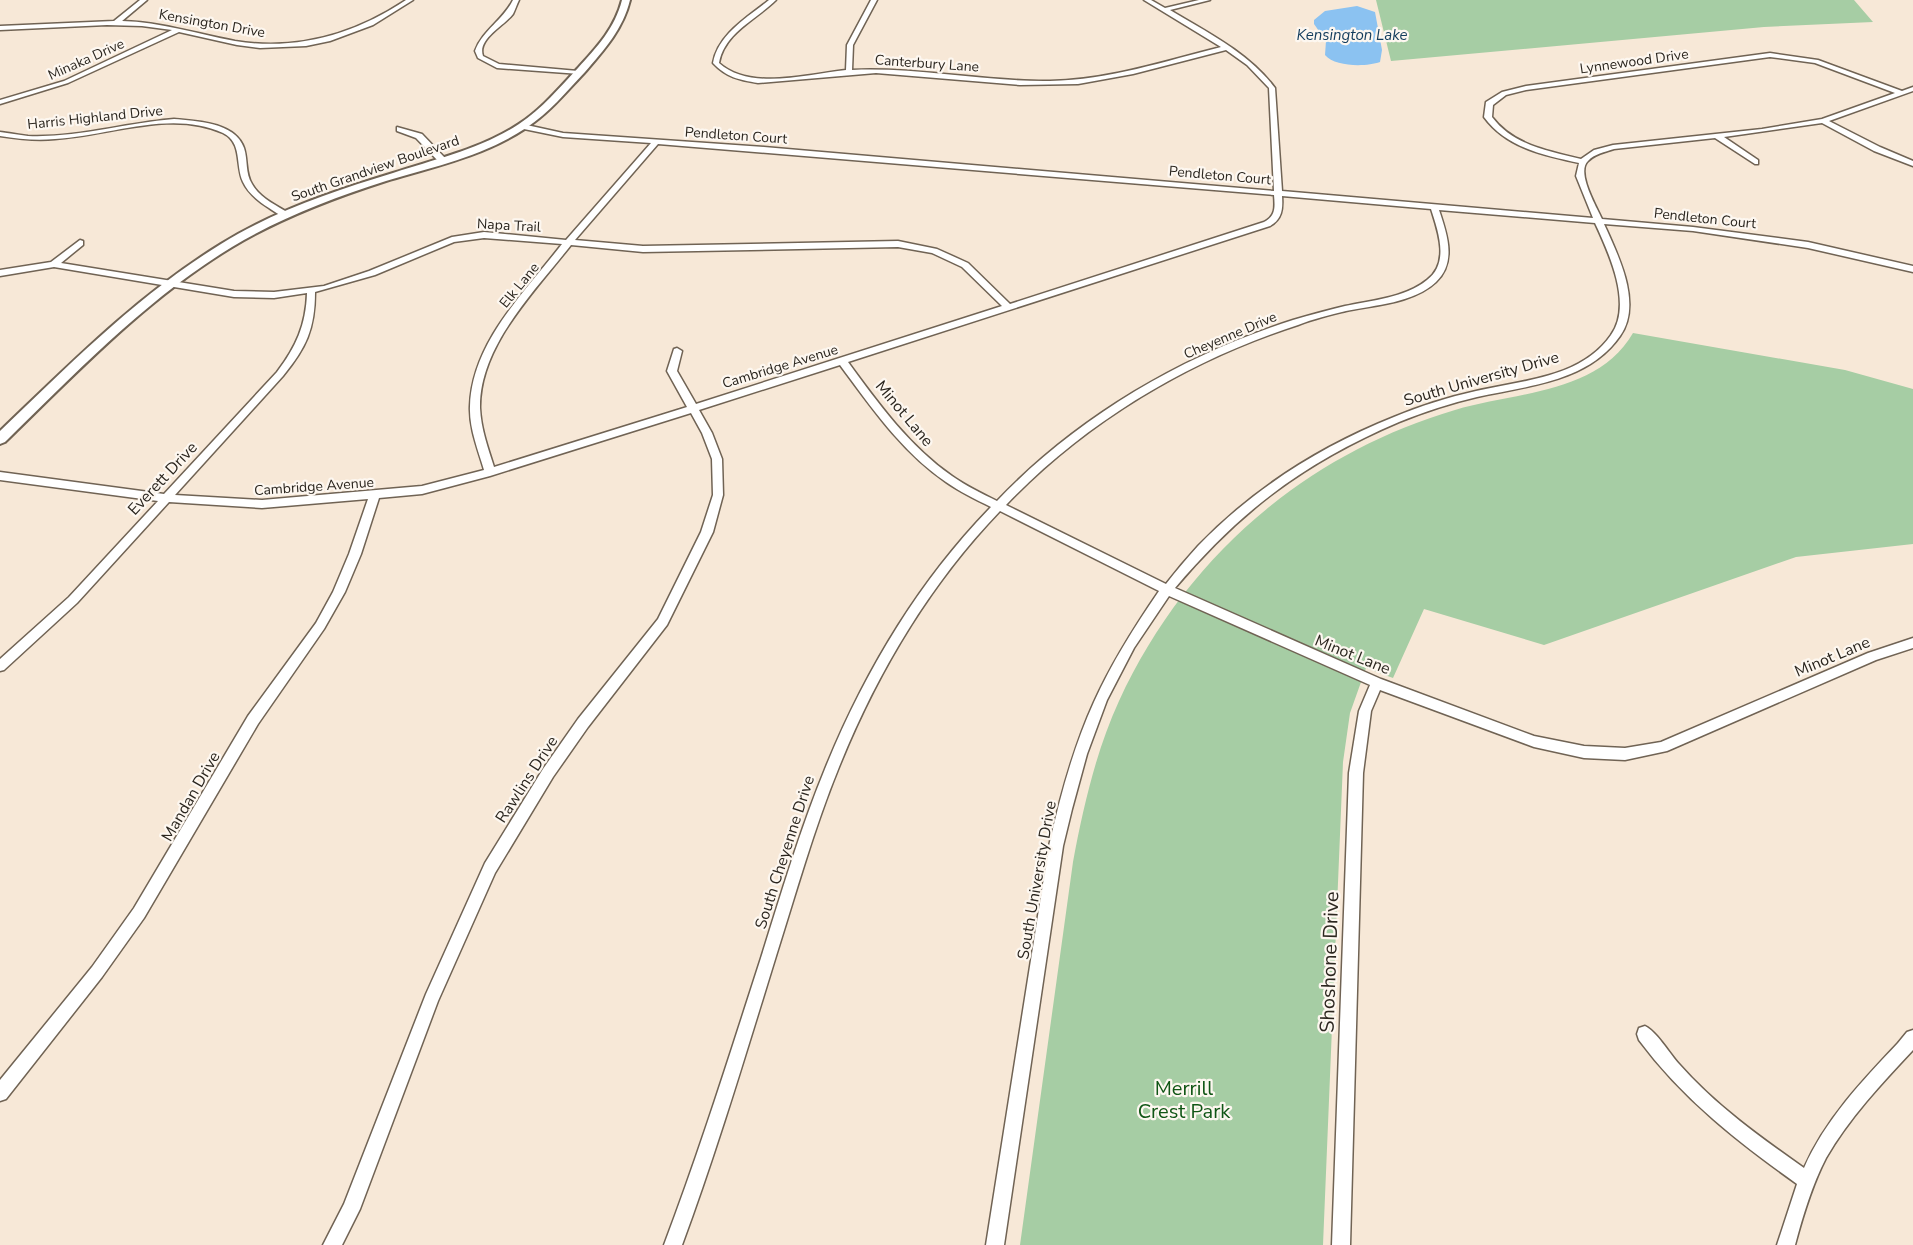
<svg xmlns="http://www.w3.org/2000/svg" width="1913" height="1245" viewBox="0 0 1913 1245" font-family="'Nunito Sans',sans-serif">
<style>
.green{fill:#a6cda4}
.water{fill:#8bc2f1}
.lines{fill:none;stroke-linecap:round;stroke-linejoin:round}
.street-casing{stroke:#706354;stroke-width:3}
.secondary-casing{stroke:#706354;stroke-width:4}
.street{fill:#fff;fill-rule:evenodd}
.secondary{fill:#fff;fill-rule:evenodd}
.labels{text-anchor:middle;stroke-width:4.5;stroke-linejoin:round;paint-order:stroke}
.far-street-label{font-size:14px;fill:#2b261f;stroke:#fdf7f0}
.far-water-label{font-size:15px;font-style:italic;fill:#133c5c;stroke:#fdf7f0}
.street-label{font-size:16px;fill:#2b261f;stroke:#fdf7f0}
.near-street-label{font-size:20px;fill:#2b261f;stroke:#fdf7f0}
.near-park-label{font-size:20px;fill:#105615;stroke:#fdf7f0}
</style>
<rect width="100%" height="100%" fill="#f7e8d7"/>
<g class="green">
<polygon points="1376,0 1854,0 1873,22 1764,27 1391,61"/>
<path d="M1633,333L1845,370L1913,389V544L1796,557L1544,645L1424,609L1393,678L1366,668L1350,713L1343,762L1323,1245H1020L1073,862C1083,808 1096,751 1119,701C1184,559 1305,454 1455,410C1515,392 1598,394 1633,333Z"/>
</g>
<path class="water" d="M1357,6L1375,12L1382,50L1380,62C1366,67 1335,67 1325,55L1326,41L1314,24V20L1325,11Z"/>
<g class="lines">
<g class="street-casing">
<g id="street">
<path d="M140,0H147L122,21C161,22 197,34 235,41C297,51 355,34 406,0H413L373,25L330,41L306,46L260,48L237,45L179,32L68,83L0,104V100L64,81L172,30L142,26L107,25L0,30V26L114,21Z"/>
<path d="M513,0H519C517,4 515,10 513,14C504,26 477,39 483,56L499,64L578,71L580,72V74L497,68L478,58L475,51C482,31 503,20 513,0Z"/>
<path d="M769,0H776C757,19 724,33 719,63C750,91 808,74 846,70L847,45L871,0H877L853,45L852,70C919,67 984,82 1050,81C1109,80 1165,61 1221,47L1144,0H1151L1165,8L1199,0H1210L1170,10C1207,32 1249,53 1275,88L1282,191L1593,218L1576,176L1579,163C1543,155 1507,148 1484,117L1486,102L1502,92L1526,86L1770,53L1818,60L1902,91L1913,87V91L1829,121L1880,147L1913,161V166L1874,151L1822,123L1724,137L1758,160V164H1755L1715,138L1614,149C1605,152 1594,154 1588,161C1576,172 1596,206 1602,219L1693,227L1808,242L1913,266V272L1808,248L1693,231L1604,224C1618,255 1643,304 1620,336C1588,382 1527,386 1477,397C1451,403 1424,412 1399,422C1305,462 1241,510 1175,588L1381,679L1534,736L1584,746L1625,748L1661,742L1868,653L1913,638V648L1876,660L1667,751L1625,760L1584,758L1534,747L1380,690L1371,711L1363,773L1350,1245H1332L1349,773L1359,711L1370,685L1169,596L1134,648L1107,700L1087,754L1072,809L1063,846L1004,1245H986L1049,846C1060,797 1073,748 1094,702C1112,662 1135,626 1159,591L1000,511C929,585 877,673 839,767C814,828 796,893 776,956C746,1053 717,1150 682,1245H664C700,1150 730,1054 761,958C781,894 800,830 825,769C864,673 918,582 991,507C975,499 960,492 946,482C902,452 871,407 840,365L699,410L712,433L722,459L723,495L713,532L667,625L588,727L553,777L495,873L438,1001L360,1209L342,1245H323L344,1204L426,994L485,863L543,769L578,719L658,619L701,532L713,495L712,459L702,433L691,413L490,476L422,494L379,498L361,554L345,592L324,629L258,724L144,918L102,977L6,1099L0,1101V1080L92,967L134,908L248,716L316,623L333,592L349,554L368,499L262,508L169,502L77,603L4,670L0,671V659L69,597L158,501L0,480V472L164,494L277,372C296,347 306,325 307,293L274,298L234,297L54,267L0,276V270L51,262L80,240L83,241V245L61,263L234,291L274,292L324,286L369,271L452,237L484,232L566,240L651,143L563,137L519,128L518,126L522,124L563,133L764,147L1274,191L1269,88L1247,65L1226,50L1133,74L1078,84L1020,85L876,73L758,83C739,80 726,77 713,63C718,34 748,17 769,0ZM1770,57L1815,63L1895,93L1822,119L1762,129L1613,145L1594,150L1581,159C1548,151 1513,145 1492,117L1493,105L1506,95L1526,90ZM658,144L1274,195C1275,207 1276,216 1264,222L1010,304L968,263L937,249L898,241L643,246L575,240ZM1282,196L1431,209C1438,231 1450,263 1427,280C1405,298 1372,300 1345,306C1328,310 1310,315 1293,320C1183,355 1077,417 997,501C981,493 966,486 952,476C909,446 878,403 848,362L1270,226C1282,219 1283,209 1282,196ZM1439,210L1595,223C1609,253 1633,305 1611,335C1581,378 1523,380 1476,391C1449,397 1420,406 1394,417C1321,446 1253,489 1198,546C1187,558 1176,571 1166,584L1006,505C1085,422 1189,360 1298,325C1313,319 1330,315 1346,311C1375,305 1414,303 1436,282C1457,262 1447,234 1439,210ZM484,238L562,244C525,292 472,342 470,406C469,428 478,449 484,470L422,486L262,500L175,495L283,376C306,348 315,329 315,292L375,275L454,242ZM571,245L643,252L898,247L932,253L962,267L1002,306L696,404L677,371L682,351L677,348L674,349L667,371L687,407L494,467C488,448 481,429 480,408C479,346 535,291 571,245Z"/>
<path d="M174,119C196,121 235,122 244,148C248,160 245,173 252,184C260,198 276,205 289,213V217C281,217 275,212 269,208C258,201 248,193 243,182C235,165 243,143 223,133C171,109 109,136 55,139C36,141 19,139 0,136V132C9,133 19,135 28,136C77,138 125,123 174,119Z"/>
<polygon points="397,127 422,134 445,158 445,162 439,162 416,138 397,131"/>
<path d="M1645,1026C1656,1031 1670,1054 1679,1064C1715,1105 1760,1137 1804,1168C1825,1120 1862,1081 1898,1043L1907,1032L1913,1030V1050C1882,1083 1849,1118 1826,1158C1812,1185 1803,1215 1795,1245H1777L1797,1184C1738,1142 1683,1099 1639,1040L1637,1034L1639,1028Z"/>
</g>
</g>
<g class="secondary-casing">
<path id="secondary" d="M622,0H630C623,29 604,50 585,72C566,92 549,113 526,128C484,156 433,167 386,181C333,198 280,218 232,247C146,299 76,373 5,442L0,444V431C70,364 138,295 221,244C274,211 334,191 393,173C436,159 481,149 519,124C542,109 560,87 578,68C597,47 615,28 622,0Z"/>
</g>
<use href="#street" class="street"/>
<use href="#secondary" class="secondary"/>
</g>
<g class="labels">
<g class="far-street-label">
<text transform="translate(212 23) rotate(10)" y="5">Kensington Drive</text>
<text transform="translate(86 59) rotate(-24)" y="5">Minaka Drive</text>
<text transform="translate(1634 61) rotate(-8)" y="5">Lynnewood Drive</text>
<text transform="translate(927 63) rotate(4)" y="5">Canterbury Lane</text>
<text transform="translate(95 117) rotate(-6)" y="5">Harris Highland Drive</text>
<text transform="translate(736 135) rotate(4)" y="5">Pendleton Court</text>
<text transform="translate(375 168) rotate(-19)" y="5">South Grandview Boulevard</text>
<text transform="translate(1220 175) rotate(5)" y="5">Pendleton Court</text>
<text transform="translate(1705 218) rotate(6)" y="5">Pendleton Court</text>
<text transform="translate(509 225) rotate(3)" y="5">Napa Trail</text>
<text transform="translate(519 285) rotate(-51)" y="5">Elk Lane</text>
<text transform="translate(1230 335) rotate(-23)" y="5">Cheyenne Drive</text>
<text transform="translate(780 366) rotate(-17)" y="5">Cambridge Avenue</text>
<text transform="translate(314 486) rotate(-4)" y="5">Cambridge Avenue</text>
</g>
<g class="far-water-label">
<text x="1352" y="40">Kensington Lake</text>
</g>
<g class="street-label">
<text transform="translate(1481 378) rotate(-16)" y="6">South University Drive</text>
<text transform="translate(905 413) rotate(50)" y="6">Minot Lane</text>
<text transform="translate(162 478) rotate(-47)" y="6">Everett Drive</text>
<text transform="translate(1353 654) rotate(22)" y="6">Minot Lane</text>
<text transform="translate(1832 656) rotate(-23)" y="6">Minot Lane</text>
<text transform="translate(526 779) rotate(-57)" y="6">Rawlins Drive</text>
<text transform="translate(190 796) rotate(-60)" y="6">Mandan Drive</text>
<text transform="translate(784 852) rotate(-72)" y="6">South Cheyenne Drive</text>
<text transform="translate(1036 880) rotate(-80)" y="6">South University Drive</text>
</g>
<g class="near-street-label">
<text transform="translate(1329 962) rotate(-88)" y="7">Shoshone Drive</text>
</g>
<g class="near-park-label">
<text x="1184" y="1095">Merrill<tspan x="1184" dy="23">Crest Park</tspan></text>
</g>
</g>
</svg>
